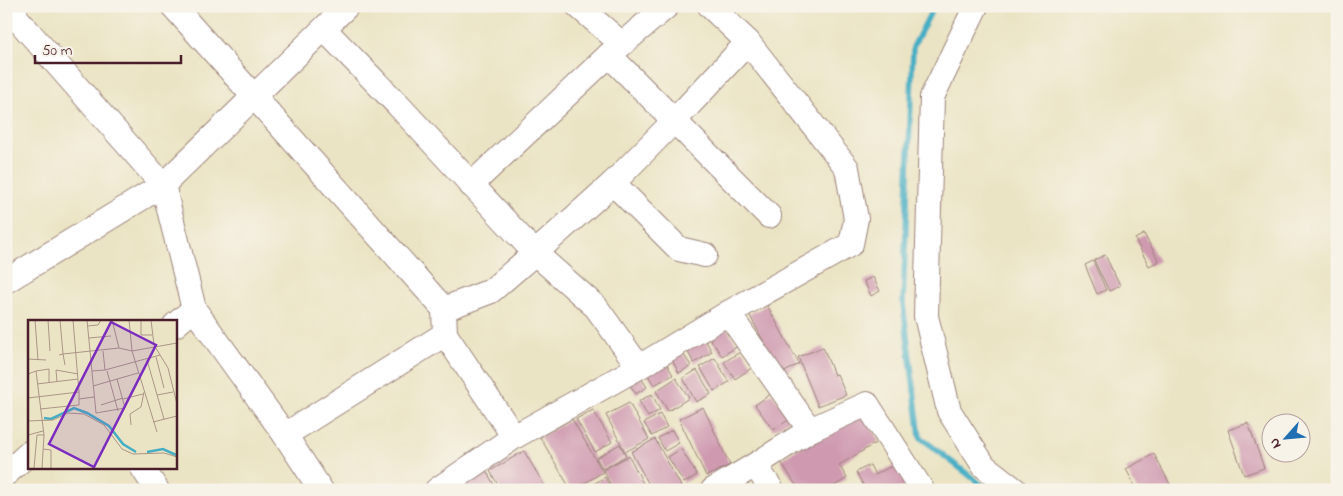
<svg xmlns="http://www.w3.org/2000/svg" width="1343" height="496" viewBox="0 0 1343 496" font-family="'Indie Flower',sans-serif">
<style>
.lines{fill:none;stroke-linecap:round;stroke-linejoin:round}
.stream{stroke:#45aec4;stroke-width:5.5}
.building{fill:#cf9ab0}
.minor-casing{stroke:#9a8278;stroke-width:26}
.major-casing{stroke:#9a8278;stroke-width:29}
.minor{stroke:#fff;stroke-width:24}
.major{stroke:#fff;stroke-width:28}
.inset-river{fill:none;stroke:#45aec4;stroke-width:2.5}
.inset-road{fill:none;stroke:#ab9587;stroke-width:1}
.view{fill:#7b2cbf;fill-opacity:0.15;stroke:#7b2cbf;stroke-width:2.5}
.inset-edge{fill:none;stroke:#4a1f2b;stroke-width:2.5}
</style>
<rect width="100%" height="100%" fill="#f7f3e8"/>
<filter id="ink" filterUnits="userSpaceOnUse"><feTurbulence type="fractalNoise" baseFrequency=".02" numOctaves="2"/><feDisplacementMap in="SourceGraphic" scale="10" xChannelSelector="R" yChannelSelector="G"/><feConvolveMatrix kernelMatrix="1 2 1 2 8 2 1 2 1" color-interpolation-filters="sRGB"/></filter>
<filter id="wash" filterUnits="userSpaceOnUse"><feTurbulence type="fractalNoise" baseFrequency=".0096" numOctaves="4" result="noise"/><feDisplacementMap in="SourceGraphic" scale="20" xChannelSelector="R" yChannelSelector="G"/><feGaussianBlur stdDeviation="1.12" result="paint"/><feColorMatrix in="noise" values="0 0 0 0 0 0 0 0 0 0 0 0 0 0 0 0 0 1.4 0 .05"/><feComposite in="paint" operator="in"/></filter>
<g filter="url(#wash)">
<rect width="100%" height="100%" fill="#ebe4c4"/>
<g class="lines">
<polyline class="stream" points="934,6 913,47 903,304 920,437 988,490"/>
</g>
<g id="blocks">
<g class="building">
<polygon points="1144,234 1159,261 1149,266 1135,239"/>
<polygon points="1105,255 1120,286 1109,291 1094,260"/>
<polygon points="1093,261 1106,290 1097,294 1085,265"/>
<polygon points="873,277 880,291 871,296 864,281"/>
<polygon points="767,305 799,364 781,374 749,314"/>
<polygon points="725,326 738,346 722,356 709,337"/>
<polygon points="703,336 712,352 694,363 685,347"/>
<polygon points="823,347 834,375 837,374 846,395 818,406 798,357"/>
<polygon points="681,350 691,366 679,373 670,356"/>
<polygon points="743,350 753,367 735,379 724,362"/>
<polygon points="715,358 729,382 714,391 700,367"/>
<polygon points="664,359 673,375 654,385 645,370"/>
<polygon points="697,370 711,394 696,402 683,378"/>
<polygon points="639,375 647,387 636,394 628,382"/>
<polygon points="676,378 689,398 668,411 656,391"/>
<polygon points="772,393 790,419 773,430 755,405"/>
<polygon points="652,394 660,410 648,417 639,401"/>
<polygon points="629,403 649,439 625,452 606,415"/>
<polygon points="703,407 730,465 706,476 679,419"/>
<polygon points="593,410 612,442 595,452 576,419"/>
<polygon points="860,410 879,441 839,465 847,478 828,490 799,490 780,460"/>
<polygon points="660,414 667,427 652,436 644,423"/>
<polygon points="572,419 603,472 573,490 571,490 540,437"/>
<polygon points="1248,423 1264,468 1244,475 1228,430"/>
<polygon points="672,430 679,443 665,451 658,438"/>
<polygon points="655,439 681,486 674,490 652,490 631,452"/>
<polygon points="620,444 626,456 603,469 596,458"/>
<polygon points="681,449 697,475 684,483 668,457"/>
<polygon points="524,451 547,490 501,490 490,471"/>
<polygon points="1154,454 1173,490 1137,490 1126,469"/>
<polygon points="629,456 645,487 640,490 614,490 603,470"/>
<polygon points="895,464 906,485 897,490 866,490 856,472 870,465 875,475"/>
<polygon points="484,467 497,490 455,490"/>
<polygon points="605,477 612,490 583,490"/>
</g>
</g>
</g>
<g filter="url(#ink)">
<use href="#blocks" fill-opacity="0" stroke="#9a8278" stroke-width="1"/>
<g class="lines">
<g class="minor-casing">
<g id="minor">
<polyline points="6,6 163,185 194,309 285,435 321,490"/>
<polyline points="173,6 444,309 445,334"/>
<polyline points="578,6 622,44"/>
<polyline points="976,6 932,97 926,316 949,411 984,466 1015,490"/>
<polyline points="324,29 398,105 535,253 596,307 639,367"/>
<polyline points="609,55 769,216"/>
<polyline points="613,183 679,249 705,255"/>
<polyline points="471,185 609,55 667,6"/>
<polyline points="6,281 163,185 347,6"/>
<polyline points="444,309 491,291 535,253 613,183 675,120 748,42"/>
<polyline points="728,313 810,430"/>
<polyline points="175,325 194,309"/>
<polyline points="285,435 445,334 514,437"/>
<polyline points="755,465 810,430 867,404 922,490"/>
<polyline points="142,467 157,490"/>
<polyline points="6,474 29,453"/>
<polyline points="437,490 514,437 639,367 728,313 851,244 856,219 847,168 748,42 710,6"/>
<polyline points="713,490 755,465 772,490"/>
</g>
</g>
<g class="major-casing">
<polyline id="major" points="6,16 14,6"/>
</g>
<use href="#minor" class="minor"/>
<use href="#major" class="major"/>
</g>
</g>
<g transform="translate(28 320)">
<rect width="149" height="149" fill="#ebe4c4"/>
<path class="inset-river" d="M16,98L23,99L46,88L59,93L81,106L95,124L108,132M119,132L135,129L148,135"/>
<path class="inset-road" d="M7,0L10,40M20,0L22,31M32,0L35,34L91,28L104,31L149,23M59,0L68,93L97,88L89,59M84,0L91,28M101,0L104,31L129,112M113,0V15H124M123,0L126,25L140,48L149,84M59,6L70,5L73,0M61,18L83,16M31,35L35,34L37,45M128,37L136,68M0,39L18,40M119,40L136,99M77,50L132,35M8,51L21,49V62M64,51L77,50L75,31M79,51L90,91M0,54L8,51L16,115L14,148M29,62L28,50L50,54M9,64L50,59M65,66L110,53M129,75L145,72M0,78L51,72L45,0M51,79L66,77M95,79L115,74M73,85L95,78M12,89L51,85V72M0,101L25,100L40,93L56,94L76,105L94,129L105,134L136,133L149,137M125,102L149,96M103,105L102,94L113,87L116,72M0,115L15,111M15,129L23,130V148M6,148L9,115H16"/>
<path class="view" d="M83,2L128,25L66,147L21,124Z"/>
<rect width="149" height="149" class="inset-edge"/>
</g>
<rect width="1343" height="496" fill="none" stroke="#f7f3e8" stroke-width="25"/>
<g transform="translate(1286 438) rotate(243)"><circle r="24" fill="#f7f3e8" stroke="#b29e9c"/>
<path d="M0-4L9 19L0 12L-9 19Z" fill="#1f6fb2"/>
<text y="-8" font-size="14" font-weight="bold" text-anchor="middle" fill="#4a1f2b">N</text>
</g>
<path d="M35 55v8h146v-8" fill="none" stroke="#4a1f2b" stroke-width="2.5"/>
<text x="42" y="55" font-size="15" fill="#4a1f2b" stroke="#f7f3e8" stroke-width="4" paint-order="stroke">50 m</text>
</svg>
